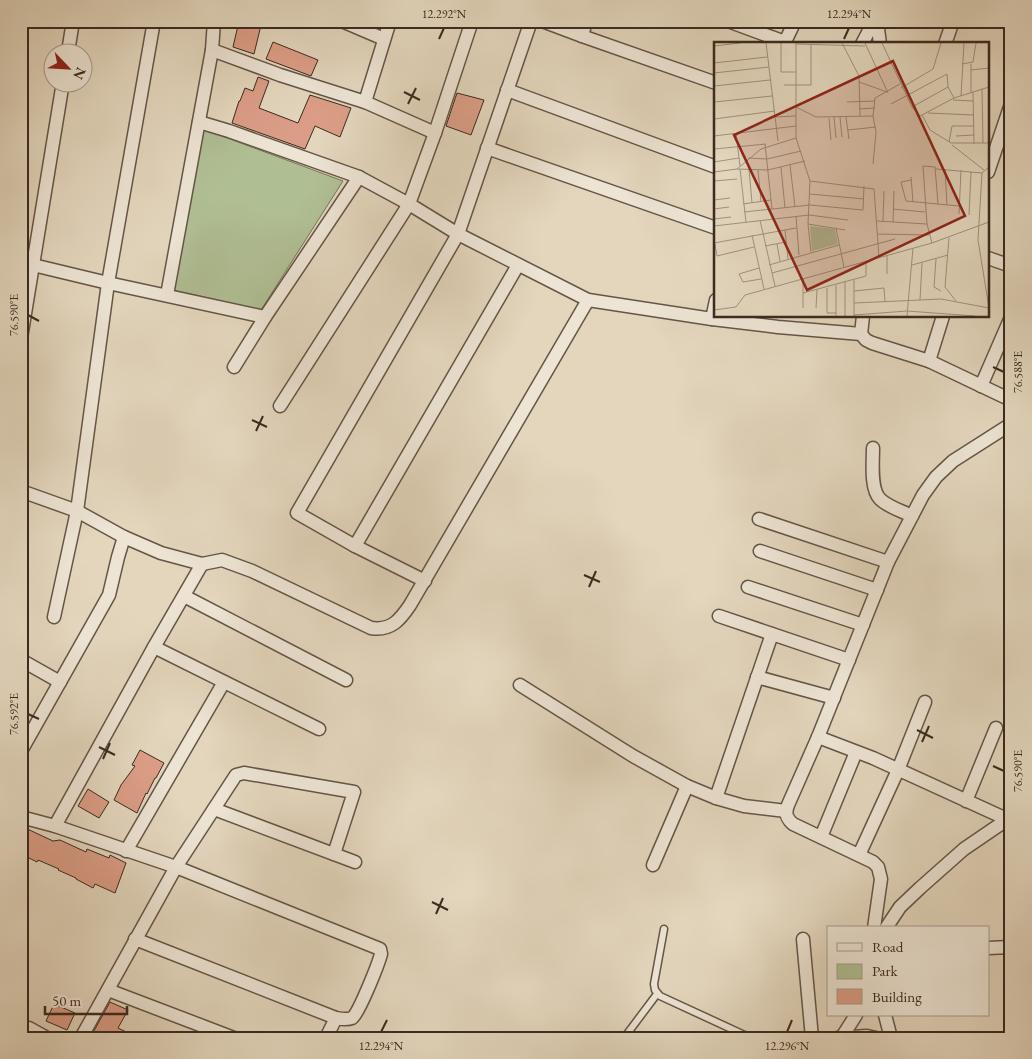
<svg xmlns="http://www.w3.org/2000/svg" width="1032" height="1059" viewBox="0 0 1032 1059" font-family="'EB Garamond',serif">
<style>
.green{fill:#b0be94;stroke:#76745a}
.building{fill:#db9d86;stroke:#3b2a1f}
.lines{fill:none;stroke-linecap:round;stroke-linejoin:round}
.service-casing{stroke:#655546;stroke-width:9}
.minor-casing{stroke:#655546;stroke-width:15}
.service{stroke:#ede4d4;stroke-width:6}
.minor{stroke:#ede4d4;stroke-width:12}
.ticks{fill:none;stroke:#3b2a1f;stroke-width:2}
.inset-road{fill:none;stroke:#a0917e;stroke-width:1}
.view{fill:#8f2418;fill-opacity:0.15;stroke:#8f2418;stroke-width:2.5}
.inset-edge{fill:none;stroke:#3b2a1f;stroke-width:2.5}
.neatline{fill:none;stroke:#3b2a1f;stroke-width:2}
.ticks-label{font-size:12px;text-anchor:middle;fill:#3b2a1f}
</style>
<rect width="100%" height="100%" fill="#e3d6bd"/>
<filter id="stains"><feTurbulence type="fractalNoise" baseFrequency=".004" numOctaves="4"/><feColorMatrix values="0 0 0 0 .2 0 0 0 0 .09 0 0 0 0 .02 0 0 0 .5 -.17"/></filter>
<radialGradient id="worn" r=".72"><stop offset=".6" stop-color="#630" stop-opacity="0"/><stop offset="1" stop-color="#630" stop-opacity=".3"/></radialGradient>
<polygon class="green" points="203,129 343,181 261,310 173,290"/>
<g class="building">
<polygon points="239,21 262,21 254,54 233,47"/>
<polygon points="273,42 318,60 311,76 266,59"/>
<polygon points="258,77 269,81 259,108 298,123 310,95 351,108 340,137 315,126 305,149 232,123 239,101 240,101 245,88 253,91"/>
<polygon points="457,93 484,100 471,135 446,126"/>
<polygon points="140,750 164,763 156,778 155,778 147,794 146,793 137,813 114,800 121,785 135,766 132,765"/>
<polygon points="88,789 109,802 99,818 78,806"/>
<polygon points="21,826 53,841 60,840 86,852 87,849 109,858 110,855 126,863 115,893 95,884 93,888 76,879 76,878 58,870 59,869 38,860 37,862 21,854"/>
<polygon points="110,1002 128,1010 118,1028 139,1038 90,1038"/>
<polygon points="54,1004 75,1013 67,1030 46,1021"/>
</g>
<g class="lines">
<g class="service-casing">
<g id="service">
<polyline points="664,929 654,984 655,990 660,996 751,1038"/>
<polyline points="624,1038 657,994"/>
</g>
</g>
<g class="minor-casing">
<g id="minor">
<polyline points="342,21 384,39"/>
<polyline points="542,21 582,36 716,83"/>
<polyline points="728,21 785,42"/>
<polyline points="877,21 880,44"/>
<polyline points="582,36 586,21"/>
<polyline points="784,44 795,21"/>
<polyline points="862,44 874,21"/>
<polyline points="945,44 953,21"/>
<polyline points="212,50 280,75 365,102 435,133"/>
<polyline points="68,52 73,21"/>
<polyline points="507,90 716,167"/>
<polyline points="365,102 390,21"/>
<polyline points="199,122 229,131 359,177 409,204 458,234 588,300 712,319 778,327 861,334"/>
<polyline points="487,148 716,228"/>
<polyline points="988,172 1011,104"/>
<polyline points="988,258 1011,266"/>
<polyline points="33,265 108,283 265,317"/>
<polyline points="167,295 212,50 214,21"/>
<polyline points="863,316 861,334 866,340 872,343 929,361 1011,400"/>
<polyline points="712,319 716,300"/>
<polyline points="21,338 63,82"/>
<polyline points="929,361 943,316"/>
<polyline points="234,367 265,317 359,177"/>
<polyline points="981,386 1011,317"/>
<polyline points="280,406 409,204 435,133 472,21"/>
<path d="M873,448C873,462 870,489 880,499C888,507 902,511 912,516"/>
<path d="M21,491L77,511L124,537L161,553L202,564L222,560L252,571L371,628C391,631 400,620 410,605L588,300"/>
<polyline points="759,519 888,562"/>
<polyline points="355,546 518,265"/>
<polyline points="760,551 877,590"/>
<polyline points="425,581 355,546 297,513 458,234 531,21"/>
<polyline points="748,587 863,625"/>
<polyline points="184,596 346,680"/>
<polyline points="719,616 849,660"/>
<polyline points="54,617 77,511 108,283 154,21"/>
<polyline points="154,647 319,729"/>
<polyline points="21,660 60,682"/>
<polyline points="757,677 834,698"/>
<polyline points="520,685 633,756 687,786 716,798 744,806 786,811"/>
<polyline points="818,737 873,758 1011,821"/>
<polyline points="21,751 109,595 118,557 124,537"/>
<polyline points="716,798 772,634"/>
<polyline points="966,801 996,728"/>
<polyline points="214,809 355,862"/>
<path d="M21,817L55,826L176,867L370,945L380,949L381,954C378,965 359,1013 352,1018C347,1020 341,1019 336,1018L135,939"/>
<polyline points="55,826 154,647 202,564"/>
<polyline points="821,837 856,752"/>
<polyline points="126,851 224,682"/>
<polyline points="859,855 898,770 925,702"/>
<polyline points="653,865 687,786"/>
<path d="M874,928L881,879L878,867L873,862L793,824C786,818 785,813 788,805L818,737L888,562L923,495L936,477L953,461L1011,424"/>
<polyline points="886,928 900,907 920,888 964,849 1008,819"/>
<polyline points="803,939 812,1038"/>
<polyline points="988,948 1011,947"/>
<polyline points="108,990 234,1038"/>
<polyline points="885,1015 891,1038"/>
<polyline points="29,1028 47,1038"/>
<polyline points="842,1037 856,1015"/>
<polyline points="81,1038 176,867 236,775 244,773 354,792 334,854"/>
<polyline points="326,1038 336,1018"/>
<polyline points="837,1038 867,1036 876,1038"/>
</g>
</g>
<use href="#service" class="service"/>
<use href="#minor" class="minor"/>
</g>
<path class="ticks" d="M439,39L444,28M844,39L849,28M404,92L420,100M408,104L416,88M28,315L39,321M993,367L1004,372M252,420L267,427M256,431L263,416M584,575L600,582M589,587L596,571M28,714L39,719M917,730L933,738M922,742L929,726M99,747L115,755M103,759L110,743M993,766L1004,771M432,902L448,910M436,914L443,898M381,1032L387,1020M787,1032L792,1020"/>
<g transform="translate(714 42)">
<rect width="275" height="275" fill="#e3d6bd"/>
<path d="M96,184L121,187L124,202L98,209Z" fill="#b0be94"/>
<path class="inset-road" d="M52,1L64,99M67,1V30H82M128,1L145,34L146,74M151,1L174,51M168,1L198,65M82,2L151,4M0,4L26,1M0,21L53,15M248,22L259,20L262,1M257,28L275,26M0,31L55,25M145,40L173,50M70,43H97V3M0,44L56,38M187,46L219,27L227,1M268,47L269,101M259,50L260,102M257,51V22M247,54L250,1M240,56L234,45L198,65L206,74L240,56L275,45M239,58L259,59M0,60L58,54M133,60L161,59M177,62L233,32L234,45M82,65L102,75L159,74L161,56L186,42M145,67L161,66M214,71L259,73M208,73L216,88L237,101H275M61,75L82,74M120,75L122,96M126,75L128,95M132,75L135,97M115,76L117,98M0,77L61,69M134,88L162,85M22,91L26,124M0,94L82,84M242,94L260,93M82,96L96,139L94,182L97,210M235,100L238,84H259M51,102L58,167M238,103L270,128M0,107L52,102M34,116L53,117L87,109M0,120L25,116M159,122L162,90L159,74M76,123L81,165M67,125L71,166M275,125L268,131L264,198L275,266M23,127L54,128L91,119M26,127L32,180M35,127L38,161M222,127L268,131M231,127L233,163M44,128L47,160M0,130L23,127L47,107L82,96V1M197,135L199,160M197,138L187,140L192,159L245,164M0,139L23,137M96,139L160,147L165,215M96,152L150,157M0,158L16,156M29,162L57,158M0,167L15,165M179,167L211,170M30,170L96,163L149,168L150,144M245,172L247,128M255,173L257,130M82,174L85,213M0,177L17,175M46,178L61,244M163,179L213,182M169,179L170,149M179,180L180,149M94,182L131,188M0,184L95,173L134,178M122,186L130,225M71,188L74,217M164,192L215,193M38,193L50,247M235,196L231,245L242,259M0,197L3,214L40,205M0,201L82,186M218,201L213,182L209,124L221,125L224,162M63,202L66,219M51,204L72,200M222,217L220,245L227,249M55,223L125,203M198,223L234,213M45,226L25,232L29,240L47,237M58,231L181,197M173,232V213M89,236V266M113,246V271H122M140,249L170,246L171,259M89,251L152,234V219M206,258L227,257L275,266M140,261L206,258L208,221M102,266L103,248M0,268L22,265L31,253L218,201L275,180M140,273L193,269L261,274M122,274V243M131,274V240M140,274V238M193,274L199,206"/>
<path class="view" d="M179,19L251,174L93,248L20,93Z"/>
<rect width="275" height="275" class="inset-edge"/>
</g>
<rect width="1032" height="1059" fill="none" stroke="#e3d6bd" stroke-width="55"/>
<rect x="827" y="926" width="162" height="90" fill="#ede4d4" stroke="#a69a8c"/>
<rect x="837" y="943" width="25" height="8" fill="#ede4d4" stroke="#a69a8c"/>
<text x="872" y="952" font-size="15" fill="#3b2a1f">Road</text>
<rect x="837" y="964" width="25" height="15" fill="#b0be94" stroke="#a69a8c"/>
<text x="872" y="976" font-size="15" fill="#3b2a1f">Park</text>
<rect x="837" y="989" width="25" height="15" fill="#db9d86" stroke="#a69a8c"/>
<text x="872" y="1002" font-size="15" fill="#3b2a1f">Building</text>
<g transform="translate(68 68) rotate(115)"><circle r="24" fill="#ede4d4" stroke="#a69a8c"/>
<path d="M0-4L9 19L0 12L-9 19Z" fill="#8f2418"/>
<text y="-8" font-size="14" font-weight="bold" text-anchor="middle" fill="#3b2a1f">N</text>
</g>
<path d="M45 1006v8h82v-8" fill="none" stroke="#3b2a1f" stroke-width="2.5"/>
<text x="52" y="1006" font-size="15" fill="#3b2a1f" stroke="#ede4d4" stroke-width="4" paint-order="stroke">50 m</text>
<rect x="28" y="28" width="976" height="1004" class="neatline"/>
<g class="ticks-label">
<text x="444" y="18">12.292°N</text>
<text x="849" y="18">12.294°N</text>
<text transform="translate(14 315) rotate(-90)" y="4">76.590°E</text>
<text transform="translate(1018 372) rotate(-90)" y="4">76.588°E</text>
<text transform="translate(14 714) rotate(-90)" y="4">76.592°E</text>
<text transform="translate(1018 771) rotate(-90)" y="4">76.590°E</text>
<text x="381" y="1050">12.294°N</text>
<text x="787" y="1050">12.296°N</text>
</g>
<rect width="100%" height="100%" filter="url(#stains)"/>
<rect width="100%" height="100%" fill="url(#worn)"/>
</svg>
